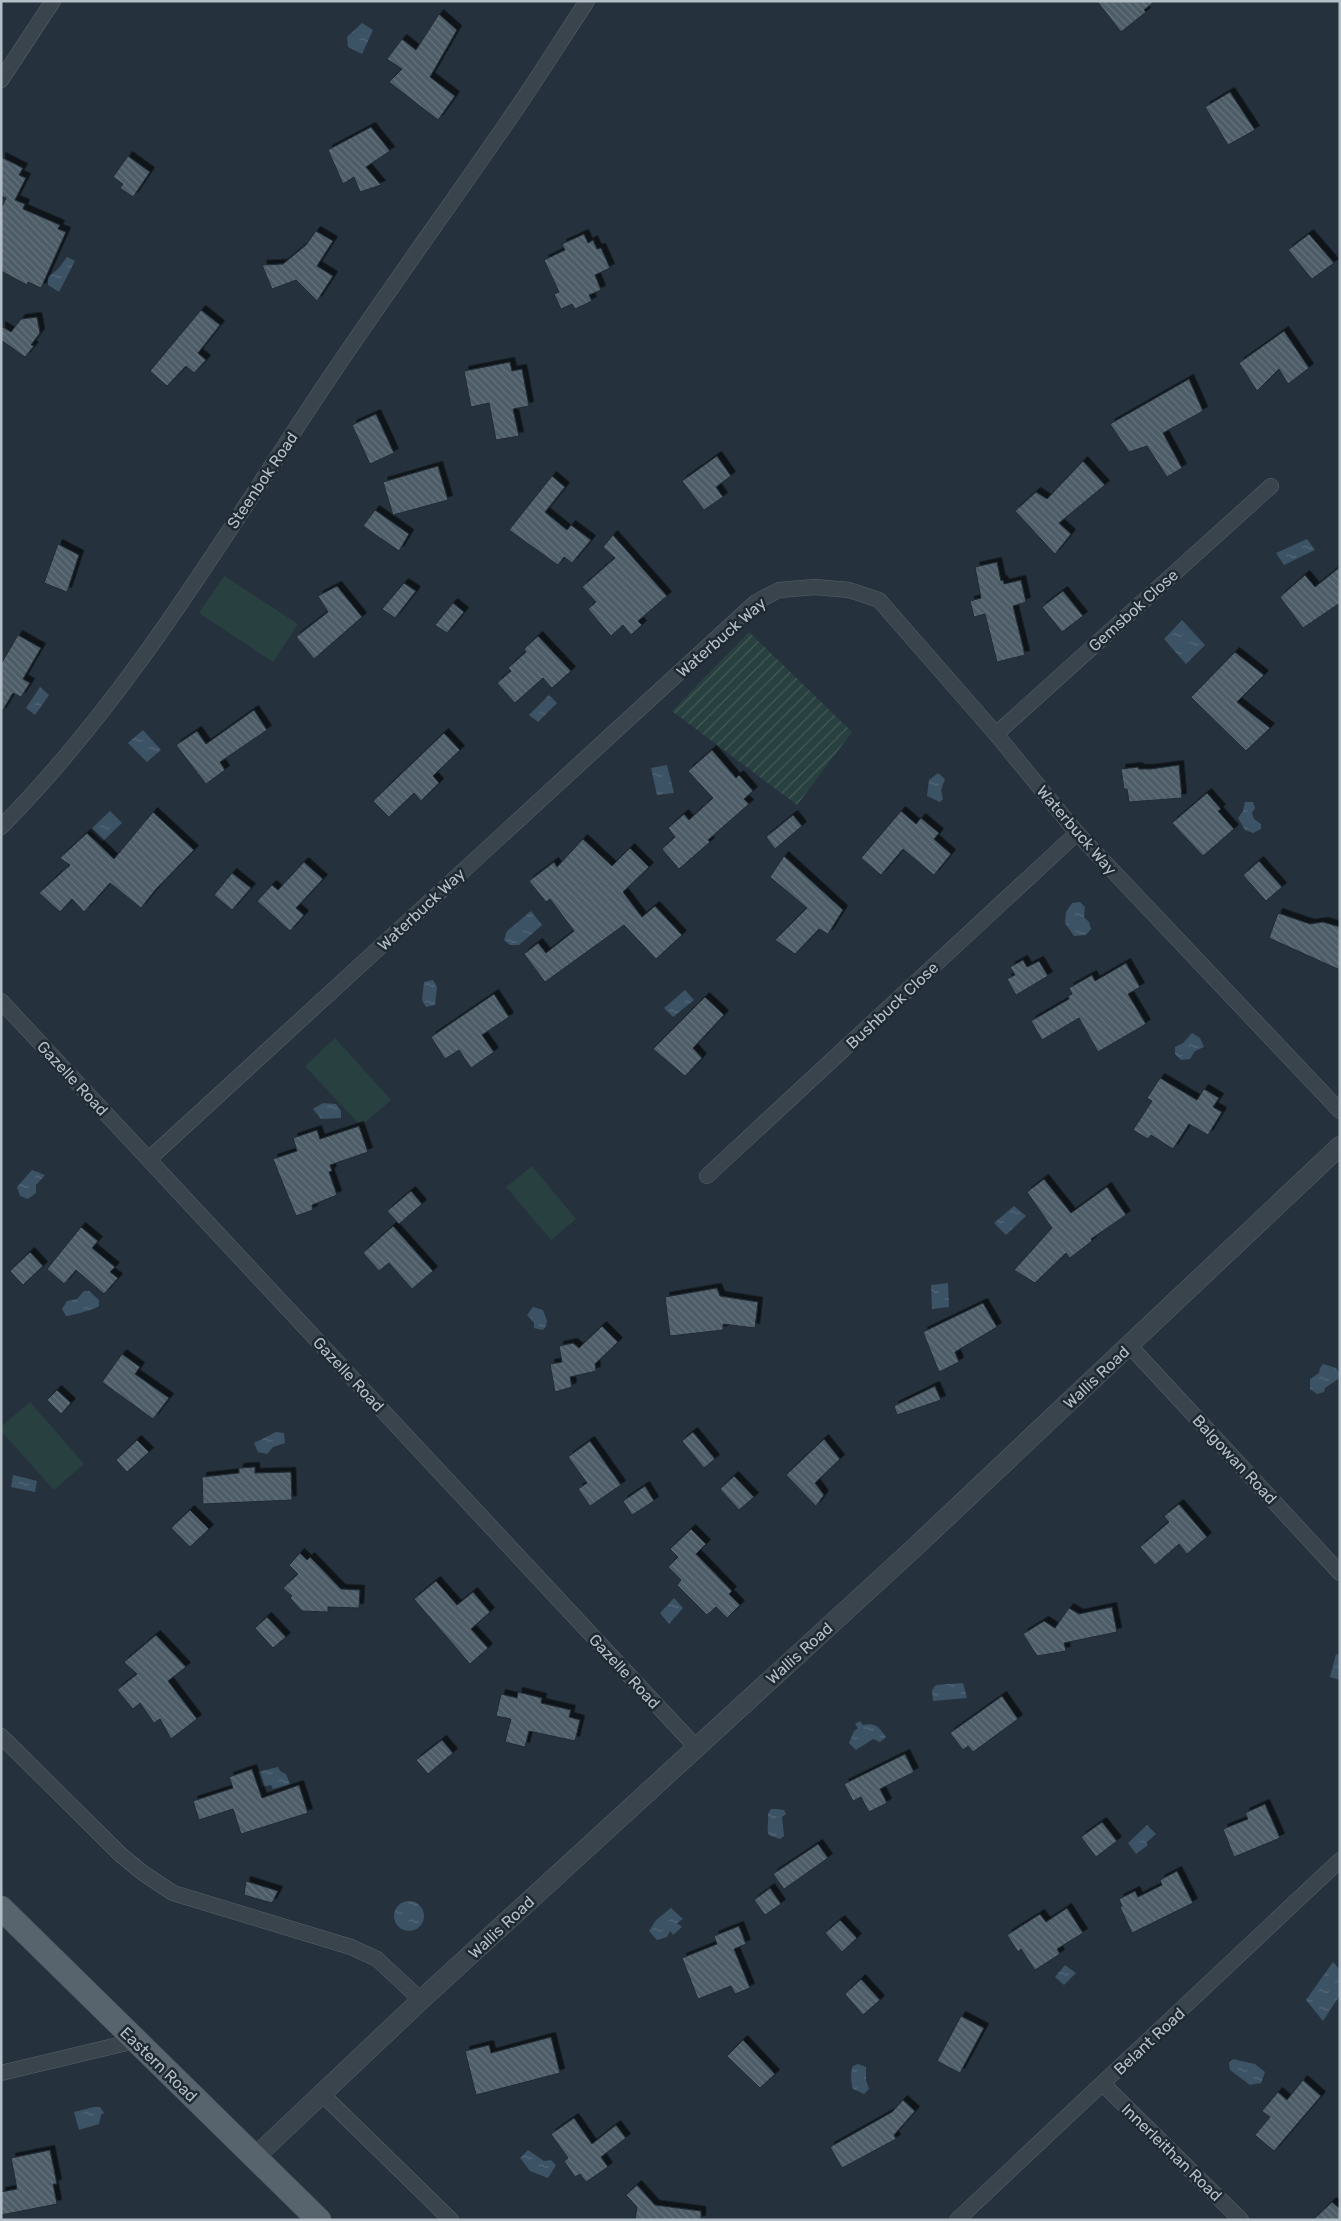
<svg xmlns="http://www.w3.org/2000/svg" width="1341" height="2221" viewBox="0 0 1341 2221" font-family="Rubik,sans-serif">
<style>
.grass{fill:#28403f}
.garden{fill:url(#garden-furrows)}
.water{fill:url(#water-ripples)}
.building{fill:url(#building-back-hatch);stroke:#202b34;filter:url(#shadow)}
.lines{fill:none;stroke-linecap:round;stroke-linejoin:round}
.minor-casing{stroke:#57626b;stroke-width:16}
.tertiary-casing{stroke:#57626b;stroke-width:20}
.primary-casing{stroke:#424d56;stroke-width:25}
.minor{stroke:#39444d;stroke-width:15}
.tertiary{stroke:#39444d;stroke-width:19}
.primary{stroke:#57636d;stroke-width:24}
.labels{text-anchor:middle;stroke-width:5;stroke-linejoin:round;paint-order:stroke}
.street-label{font-size:16px;fill:#b5bfc8;stroke:#1e2932}
</style>
<defs>
<pattern id="garden-furrows" width="10" height="10" patternUnits="userSpaceOnUse" patternTransform="scale(1.25)"><rect width="10" height="10" fill="#28403f"/><path d="M-1 1l2-2M0 10L10 0M9 11l2-2" fill="none" stroke="#455a59"/></pattern>
<pattern id="water-ripples" width="26" height="14" patternUnits="userSpaceOnUse" patternTransform="scale(1.25)"><rect width="26" height="14" fill="#3c5265"/><path d="M2 4q2-2 4 0t4 0M15 11q2-2 4 0t4 0" fill="none" stroke="#56697a"/></pattern>
<pattern id="building-back-hatch" width="6" height="6" patternUnits="userSpaceOnUse" patternTransform="scale(1.25)"><rect width="6" height="6" fill="#4e5d68"/><path d="M-1 5l2 2M0 0l6 6M5-1l2 2" fill="none" stroke="#65727c"/></pattern>
<filter id="shadow"><feDropShadow dx="4.5" dy="-4.5" stdDeviation="0" flood-color="#0009"/></filter>
</defs>
<rect width="100%" height="100%" fill="#25323d"/>
<g class="grass">
<polygon points="224,576 298,624 273,662 199,613"/>
<polygon points="335,1038 391,1100 361,1126 305,1066"/>
<polygon points="532,1166 576,1219 551,1240 506,1187"/>
<polygon points="30,1402 84,1464 54,1490 1,1431 1,1427"/>
</g>
<polygon class="garden" points="749,632 852,732 797,805 672,711"/>
<g class="water">
<polygon points="362,23 373,30 362,54 348,47 347,37"/>
<polygon points="67,257 75,261 59,292 48,285 48,277 59,268"/>
<polygon points="1307,539 1315,550 1284,565 1276,553"/>
<polygon points="1182,620 1205,645 1186,664 1164,639"/>
<polygon points="40,687 49,695 35,715 26,708"/>
<polygon points="549,695 557,703 538,722 529,715"/>
<polygon points="143,730 161,750 147,762 128,743"/>
<polygon points="667,765 674,793 657,795 651,768"/>
<polygon points="938,773 945,779 941,790 943,799 940,802 927,796 929,780"/>
<polygon points="1245,802 1253,802 1255,808 1252,813 1254,819 1261,824 1261,829 1253,833 1245,830 1238,818 1243,811"/>
<polygon points="110,811 122,823 102,842 90,830"/>
<polygon points="1080,902 1085,907 1084,917 1089,922 1091,929 1086,935 1074,936 1065,923 1066,912 1072,903"/>
<polygon points="531,911 542,925 519,945 510,945 504,940 507,931"/>
<polygon points="433,980 437,987 435,1005 426,1007 422,1000 424,982"/>
<polygon points="685,990 694,1000 673,1017 664,1008"/>
<polygon points="1192,1033 1200,1038 1204,1047 1195,1051 1190,1059 1181,1060 1175,1054 1175,1047 1183,1043"/>
<polygon points="323,1103 336,1104 341,1111 341,1118 321,1119 313,1109"/>
<polygon points="32,1170 45,1175 36,1185 36,1193 28,1199 20,1196 17,1187"/>
<polygon points="1014,1206 1026,1216 1006,1235 994,1223"/>
<polygon points="948,1283 949,1307 932,1309 931,1285"/>
<path d="M84,1291H89L99,1300V1306C96,1309 70,1316 66,1316L62,1309L67,1301L77,1299Z"/>
<polygon points="533,1307 543,1310 547,1321 546,1326 543,1330 534,1328 534,1323 527,1315"/>
<polygon points="1323,1364 1336,1368 1339,1373 1338,1379 1325,1388 1324,1392 1317,1394 1310,1389 1310,1379 1319,1373 1320,1368"/>
<polygon points="276,1432 284,1433 285,1443 273,1447 267,1454 258,1452 254,1443"/>
<polygon points="13,1475 37,1481 35,1492 11,1487"/>
<polygon points="674,1598 683,1608 669,1624 660,1613"/>
<polygon points="1336,1654 1340,1655 1340,1680 1330,1677"/>
<polygon points="963,1683 967,1698 933,1701 932,1690 936,1685"/>
<path d="M860,1721L863,1725C876,1722 879,1727 886,1737L880,1742L873,1739L856,1750L849,1743L854,1731L858,1728L855,1724Z"/>
<polygon points="278,1767 280,1771 286,1774 290,1784 273,1789 271,1785 262,1787 258,1772"/>
<path d="M776,1809L784,1810L786,1814L782,1817L784,1836L780,1839L769,1835C766,1829 769,1822 768,1814L771,1809Z"/>
<polygon points="1147,1825 1156,1834 1146,1843 1148,1845 1136,1854 1128,1843"/>
<circle cx="409" cy="1916" r="15"/>
<polygon points="671,1908 683,1919 677,1923 682,1927 673,1935 670,1931 667,1937 657,1940 649,1931 656,1920"/>
<polygon points="1333,1962 1340,1970 1340,1995 1323,2021 1306,2000"/>
<polygon points="1065,1965 1076,1973 1064,1985 1055,1977"/>
<polygon points="1233,2059 1255,2064 1265,2072 1261,2083 1250,2085 1230,2070 1229,2063"/>
<path d="M858,2064L866,2067V2080L869,2089L864,2094L853,2089C851,2083 850,2072 853,2066Z"/>
<polygon points="94,2107 100,2107 104,2113 101,2115 99,2124 79,2130 74,2112"/>
<polygon points="528,2150 544,2161 551,2160 556,2165 548,2178 530,2171 520,2158"/>
</g>
<g class="building">
<polygon points="1097,1 1155,1 1144,10 1146,12 1121,32"/>
<polygon points="439,14 457,30 430,77 455,96 438,120 389,82 402,69 387,59 402,39 416,50"/>
<polygon points="1230,92 1255,130 1228,145 1205,107"/>
<polygon points="371,127 390,151 366,167 381,185 360,192 354,177 343,184 328,150"/>
<polygon points="128,156 150,172 133,197 120,188 123,184 113,177"/>
<polygon points="1,157 23,168 19,175 26,178 15,200 25,204 23,209 60,225 58,229 66,232 41,288 28,282 27,285 1,271 1,209 6,198 1,196"/>
<polygon points="316,231 333,241 317,266 333,276 317,301 296,280 272,289 262,265 283,264 306,245"/>
<polygon points="584,234 588,243 593,240 597,249 601,248 610,268 595,275 601,290 589,295 592,301 575,309 572,304 561,309 554,294 559,292 544,260 565,250 562,244"/>
<polygon points="1309,234 1334,263 1312,279 1288,250"/>
<polygon points="201,310 220,325 198,353 206,360 194,373 186,366 167,386 150,371"/>
<polygon points="37,317 40,333 31,345 34,346 25,357 1,340 1,326 11,332 21,319"/>
<polygon points="1284,331 1309,368 1288,384 1279,369 1257,391 1239,363"/>
<polygon points="510,362 512,371 522,369 529,406 513,409 519,436 496,440 489,403 471,407 464,371"/>
<polygon points="1189,379 1203,411 1163,433 1182,468 1167,477 1147,446 1129,452 1110,424"/>
<polygon points="376,414 394,453 370,464 352,425"/>
<polygon points="717,456 731,476 716,487 723,497 704,510 682,481"/>
<polygon points="1083,461 1105,485 1059,523 1071,534 1055,554 1015,511 1036,492 1047,499"/>
<polygon points="438,466 448,500 393,515 383,482"/>
<polygon points="552,476 565,487 545,512 567,530 571,525 591,540 572,563 564,557 558,565 509,530"/>
<polygon points="375,510 409,534 399,551 363,526"/>
<polygon points="613,535 667,596 638,621 642,625 631,635 623,625 611,636 588,609 596,602 582,587 615,558 603,547"/>
<polygon points="58,544 79,555 67,592 44,583"/>
<polygon points="997,562 1001,581 1003,580 1004,584 1021,580 1026,602 1013,606 1025,655 997,662 985,614 974,617 970,601 981,598 975,567"/>
<polygon points="1340,567 1340,603 1303,628 1280,597 1305,575 1315,587"/>
<polygon points="404,583 416,591 395,618 382,609"/>
<polygon points="337,586 362,617 314,659 296,637 328,612 318,596"/>
<polygon points="1063,591 1083,616 1062,632 1042,607"/>
<polygon points="453,603 464,612 447,633 435,625"/>
<polygon points="18,635 41,648 23,679 30,683 21,697 13,693 1,713 1,664"/>
<polygon points="538,636 571,671 552,688 543,678 515,703 497,683 511,671 508,668 526,652 524,649"/>
<polygon points="1235,652 1264,675 1237,702 1270,728 1246,751 1191,697"/>
<polygon points="254,710 267,730 220,762 225,770 206,784 176,745 197,731 206,744"/>
<polygon points="444,733 460,750 433,776 439,783 421,801 414,793 389,817 373,801"/>
<polygon points="712,750 736,778 739,775 753,791 744,799 749,804 708,840 710,842 679,869 662,849 675,837 668,828 684,814 689,820 713,798 688,771"/>
<polygon points="1179,765 1182,798 1129,802 1127,789 1124,789 1121,769 1138,767 1139,769 1151,769"/>
<polygon points="1207,793 1221,809 1218,811 1234,829 1203,856 1172,823"/>
<polygon points="901,811 916,824 921,818 939,833 934,839 951,854 934,875 903,849 881,875 861,858"/>
<polygon points="153,812 194,850 156,889 141,908 110,883 84,912 72,899 60,912 39,893 70,865 60,858 87,833 114,859"/>
<polygon points="793,815 802,826 775,849 766,837"/>
<polygon points="583,839 612,866 630,848 649,867 623,892 642,917 655,906 682,935 656,959 624,925 545,982 524,954 538,943 546,953 574,931 550,899 546,902 529,881 554,862 557,867"/>
<polygon points="784,856 843,910 828,934 819,929 795,954 775,940 807,908 770,877"/>
<polygon points="1259,861 1282,887 1266,901 1243,875"/>
<polygon points="304,862 323,879 296,908 304,915 290,931 257,901 272,885 278,890"/>
<polygon points="232,873 251,888 232,910 214,895"/>
<polygon points="1278,913 1310,924 1323,922 1340,927 1340,970 1269,938"/>
<polygon points="1023,960 1027,967 1039,961 1048,976 1016,995 1007,979 1015,975 1010,967"/>
<polygon points="1126,963 1140,987 1128,994 1146,1024 1098,1052 1079,1018 1042,1040 1031,1021 1069,999 1068,996 1072,994 1069,988 1092,975 1095,981"/>
<polygon points="494,994 509,1017 482,1035 494,1052 471,1068 459,1050 445,1059 431,1037"/>
<polygon points="705,997 724,1015 693,1048 702,1058 685,1076 653,1049"/>
<polygon points="1160,1078 1197,1100 1204,1089 1219,1098 1213,1107 1222,1112 1208,1135 1189,1124 1173,1149 1151,1135 1148,1139 1133,1130 1152,1101 1147,1098"/>
<polygon points="359,1126 368,1152 330,1165 332,1171 329,1172 337,1195 312,1205 313,1210 296,1216 273,1159 297,1151 293,1138 317,1130 320,1139"/>
<polygon points="1044,1179 1071,1213 1107,1187 1126,1215 1091,1239 1092,1241 1070,1258 1066,1253 1035,1283 1014,1270 1052,1228 1027,1192"/>
<polygon points="411,1191 422,1204 399,1224 387,1211"/>
<polygon points="393,1226 433,1271 412,1289 389,1263 379,1271 363,1253"/>
<polygon points="81,1227 98,1241 92,1248 115,1267 110,1272 118,1278 104,1294 76,1270 64,1284 47,1269"/>
<polygon points="30,1252 43,1266 23,1285 10,1271"/>
<polygon points="717,1288 720,1296 758,1302 755,1328 723,1324 723,1330 670,1336 665,1297"/>
<polygon points="983,1303 997,1327 955,1352 959,1362 939,1372 923,1332"/>
<polygon points="602,1326 618,1342 595,1364 596,1371 570,1377 572,1387 555,1392 550,1364 562,1362 559,1346 573,1343 579,1348"/>
<polygon points="122,1354 140,1367 135,1374 169,1398 153,1419 102,1382"/>
<polygon points="935,1386 941,1400 897,1415 894,1406"/>
<polygon points="57,1390 71,1403 61,1414 47,1400"/>
<polygon points="693,1432 715,1459 704,1468 682,1441"/>
<polygon points="824,1439 840,1459 815,1483 824,1495 816,1506 786,1475"/>
<polygon points="137,1440 149,1452 127,1472 116,1460"/>
<polygon points="590,1441 621,1485 590,1506 578,1489 587,1483 568,1457"/>
<polygon points="255,1467 255,1473 291,1472 292,1500 203,1504 202,1477 239,1473 239,1468"/>
<polygon points="734,1476 754,1497 739,1510 720,1489"/>
<polygon points="645,1486 654,1501 632,1515 623,1501"/>
<polygon points="1179,1504 1207,1537 1187,1554 1179,1544 1155,1565 1140,1547 1169,1522 1164,1516"/>
<polygon points="190,1510 209,1529 190,1547 171,1528"/>
<polygon points="691,1529 706,1544 696,1554 732,1591 729,1594 740,1605 727,1618 716,1607 707,1615 677,1585 681,1580 668,1567 678,1557 670,1549"/>
<polygon points="300,1553 307,1560 310,1557 341,1589 360,1590 359,1608 328,1607 328,1612 302,1611 290,1598 292,1596 283,1588 298,1574 289,1565"/>
<polygon points="436,1581 457,1605 473,1592 490,1612 471,1629 488,1648 470,1664 414,1599"/>
<polygon points="1112,1607 1117,1632 1064,1643 1066,1651 1037,1656 1023,1634 1044,1621 1055,1628 1069,1608 1079,1614"/>
<polygon points="267,1617 286,1637 273,1648 255,1628"/>
<polygon points="156,1635 186,1667 168,1681 197,1719 171,1739 160,1719 154,1723 140,1703 133,1709 117,1690 137,1674 124,1662"/>
<polygon points="518,1692 542,1698 541,1703 571,1710 569,1717 580,1720 575,1741 529,1731 525,1747 505,1742 511,1719 496,1716 501,1694 517,1698"/>
<polygon points="1002,1696 1018,1719 973,1752 968,1746 963,1750 950,1733"/>
<polygon points="442,1740 453,1753 428,1774 416,1760"/>
<polygon points="905,1754 914,1772 880,1789 887,1803 869,1812 861,1797 853,1801 844,1784"/>
<polygon points="252,1769 262,1798 299,1785 308,1813 241,1834 233,1809 199,1820 193,1801 233,1788 229,1777"/>
<polygon points="1265,1804 1280,1838 1234,1857 1223,1829 1248,1819 1245,1813"/>
<polygon points="1102,1822 1117,1841 1096,1857 1081,1837"/>
<polygon points="818,1844 828,1858 784,1889 773,1874"/>
<polygon points="1177,1871 1193,1903 1132,1933 1120,1907 1122,1906 1119,1899 1135,1891 1138,1897 1162,1885 1160,1880"/>
<polygon points="246,1881 278,1891 272,1903 244,1895"/>
<polygon points="770,1888 781,1904 765,1915 754,1900"/>
<polygon points="1067,1908 1083,1933 1057,1949 1060,1954 1035,1970 1021,1949 1018,1952 1007,1935 1040,1914 1046,1922"/>
<polygon points="840,1920 857,1938 842,1952 825,1933"/>
<polygon points="739,1926 746,1944 734,1949 750,1988 735,1994 731,1986 698,1999 682,1958 717,1944 714,1936"/>
<polygon points="861,1979 880,2000 863,2015 845,1994"/>
<polygon points="961,2016 984,2028 960,2073 937,2061"/>
<polygon points="551,2037 560,2073 476,2095 465,2051 489,2045 491,2053"/>
<polygon points="743,2040 775,2074 760,2088 727,2056"/>
<polygon points="1303,2080 1321,2096 1274,2151 1255,2135 1270,2117 1262,2111 1278,2092 1287,2100"/>
<polygon points="903,2100 915,2111 894,2135 896,2139 842,2168 830,2147 892,2112"/>
<polygon points="574,2118 592,2144 616,2125 626,2138 601,2157 608,2167 586,2182 580,2174 575,2177 564,2161 568,2158 551,2134"/>
<polygon points="50,2150 57,2184 53,2184 57,2204 1,2215 1,2192 17,2189 11,2158"/>
<polygon points="637,2185 655,2205 701,2211 701,2220 635,2220 637,2207 626,2195"/>
<polygon points="1332,2202 1340,2209 1340,2220 1313,2220"/>
</g>
<g class="lines">
<g class="minor-casing">
<g id="minor">
<polyline points="1,80 53,1"/>
<polyline points="996,734 1271,486"/>
<path d="M1,827C128,699 221,541 320,392C380,302 444,214 506,124C534,84 560,42 587,1"/>
<polyline points="1,1001 696,1747"/>
<polyline points="149,1159 756,602 779,590 815,587 849,590 879,600 996,734 1077,833 1340,1111"/>
<polyline points="707,1176 1077,833"/>
<polyline points="1129,1345 1340,1573"/>
<polyline points="1,1736 121,1855 143,1873 173,1893 351,1947 377,1959 421,2000"/>
<polyline points="1,2073 135,2041"/>
<polyline points="1103,2084 1241,2220"/>
<polyline points="322,2094 451,2220"/>
<polyline points="957,2220 1340,1860"/>
</g>
</g>
<g class="tertiary-casing">
<polyline id="tertiary" points="255,2157 421,2000 912,1550 1340,1146"/>
</g>
<g class="primary-casing">
<polyline id="primary" points="1,1908 319,2220"/>
</g>
<use href="#minor" class="minor"/>
<use href="#tertiary" class="tertiary"/>
<use href="#primary" class="primary"/>
</g>
<g class="labels">
<g class="street-label">
<text transform="translate(262 480) rotate(-56)" y="6">Steenbok Road</text>
<text transform="translate(1133 610) rotate(-42)" y="6">Gemsbok Close</text>
<text transform="translate(721 637) rotate(-41)" y="6">Waterbuck Way</text>
<text transform="translate(1077 830) rotate(49)" y="6">Waterbuck Way</text>
<text transform="translate(421 909) rotate(-43)" y="6">Waterbuck Way</text>
<text transform="translate(892 1005) rotate(-43)" y="6">Bushbuck Close</text>
<text transform="translate(73 1078) rotate(47)" y="6">Gazelle Road</text>
<text transform="translate(349 1374) rotate(47)" y="6">Gazelle Road</text>
<text transform="translate(1096 1377) rotate(-43)" y="6">Wallis Road</text>
<text transform="translate(1235 1459) rotate(47)" y="6">Balgowan Road</text>
<text transform="translate(799 1653) rotate(-42)" y="6">Wallis Road</text>
<text transform="translate(625 1671) rotate(47)" y="6">Gazelle Road</text>
<text transform="translate(501 1927) rotate(-43)" y="6">Wallis Road</text>
<text transform="translate(1149 2041) rotate(-43)" y="6">Belant Road</text>
<text transform="translate(159 2064) rotate(44)" y="6">Eastern Road</text>
<text transform="translate(1172 2152) rotate(44)" y="6">Innerleithan Road</text>
</g>
</g>
<rect width="1341" height="2221" fill="none" stroke="#b5bfc8" stroke-width="5"/>
</svg>
